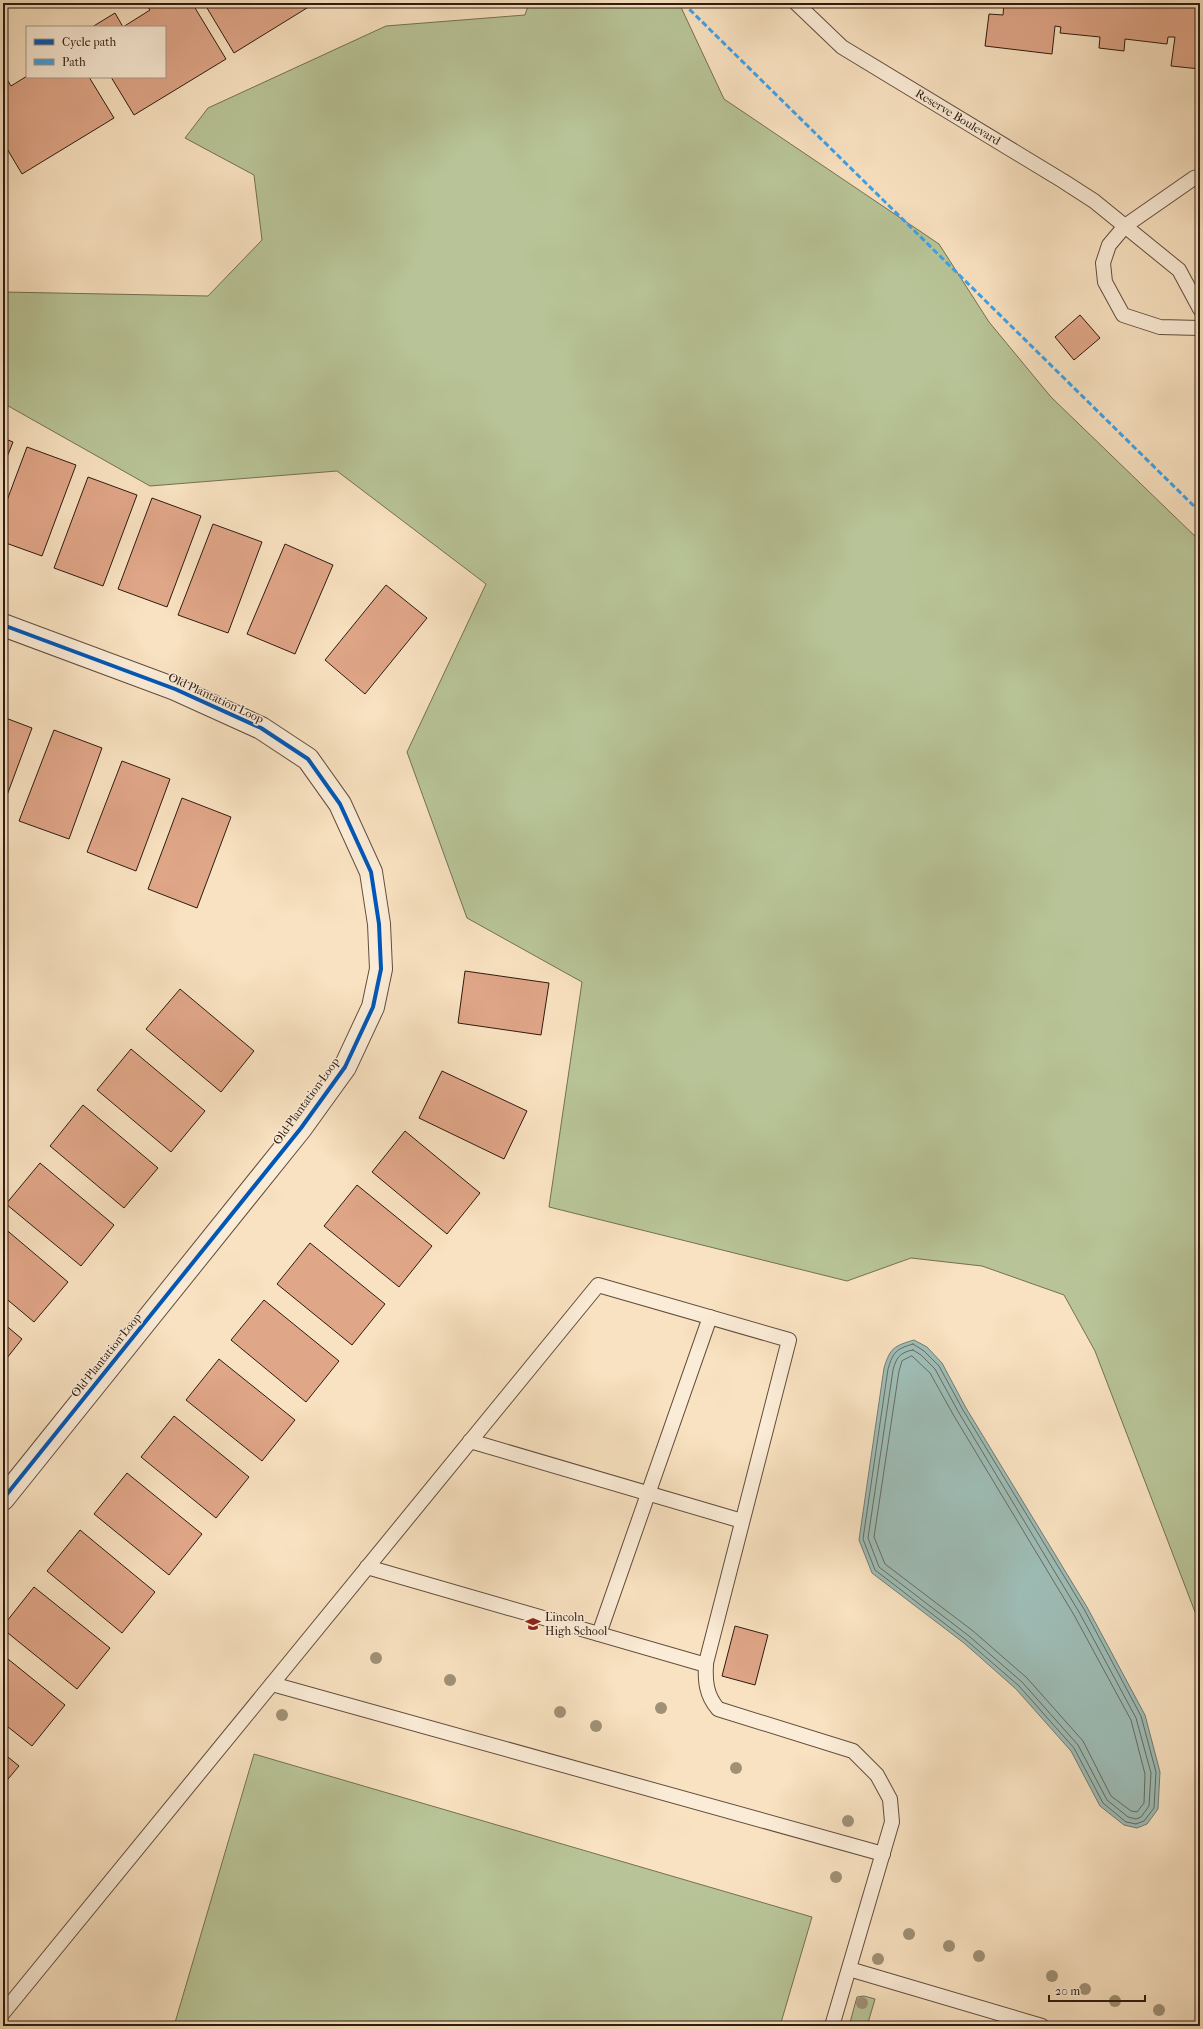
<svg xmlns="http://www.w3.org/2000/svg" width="1203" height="2029" viewBox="0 0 1203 2029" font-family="'IM FELL French Canon',serif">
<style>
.green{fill:#b8c497;stroke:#747054}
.water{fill:#9ebdb6;stroke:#727c74}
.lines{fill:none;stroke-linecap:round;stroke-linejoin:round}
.shore{stroke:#666c63;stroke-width:1}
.building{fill:#e0a688;stroke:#2f1b10}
.lane-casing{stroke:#624d3c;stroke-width:16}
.street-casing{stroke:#624d3c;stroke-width:24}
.lane{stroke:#fbecd7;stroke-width:14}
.street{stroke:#fbecd7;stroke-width:22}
.quiet{stroke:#3ea2ea;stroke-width:3;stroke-dasharray:6 3;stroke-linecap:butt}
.cycleway-casing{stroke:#fbecd7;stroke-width:6}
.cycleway{stroke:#0057b8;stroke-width:4}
.tree{fill:#a09176}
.labels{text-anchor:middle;stroke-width:3;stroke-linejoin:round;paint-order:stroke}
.street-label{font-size:12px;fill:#2f1b10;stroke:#fbecd7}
.poi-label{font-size:12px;fill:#2f1b10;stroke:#fbecd7;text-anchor:start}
</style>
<rect width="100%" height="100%" fill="#f9e2c1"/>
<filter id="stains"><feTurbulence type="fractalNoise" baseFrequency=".005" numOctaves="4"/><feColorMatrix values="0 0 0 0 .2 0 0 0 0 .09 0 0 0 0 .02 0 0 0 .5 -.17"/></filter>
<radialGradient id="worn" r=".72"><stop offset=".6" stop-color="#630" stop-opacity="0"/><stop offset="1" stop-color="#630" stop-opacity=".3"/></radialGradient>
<g class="green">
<polygon points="529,3 679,3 724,99 939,244 989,322 1051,397 1200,541 1200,1625 1095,1351 1064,1295 982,1266 911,1258 847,1281 549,1207 582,982 467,918 407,752 486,584 337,471 150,486 3,403 3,292 208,296 262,240 254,175 185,138 208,108 386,26 525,15"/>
<polygon points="254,1754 812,1917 780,2026 174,2026"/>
<polygon points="864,1996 875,1999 868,2023 876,2026 849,2026 857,1997"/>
</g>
<path class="water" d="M914,1340L927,1347L942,1363L966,1408L1087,1607L1145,1715L1160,1772L1158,1809L1147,1824L1137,1828L1124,1825L1100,1806L1071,1751L1016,1689L964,1643L872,1573L859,1540L884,1368C890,1348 894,1346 914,1340Z"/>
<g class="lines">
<g class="shore">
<path d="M913,1344L924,1351L939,1366L963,1410L1084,1609L1141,1716L1156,1772L1154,1808L1144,1821L1136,1824L1126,1822L1103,1803L1074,1748L1019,1686L966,1640L875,1570L863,1539L888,1369C893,1352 896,1349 913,1344Z"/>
<path d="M913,1350L921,1355L935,1369L959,1413L1079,1612L1136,1718L1151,1773L1149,1806L1141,1817L1136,1819L1128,1817L1107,1800L1078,1745L1022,1682L969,1636L879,1567L868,1538L893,1370C896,1358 900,1352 913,1350Z"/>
<polygon points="912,1356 930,1373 954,1416 1074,1615 1131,1720 1145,1774 1144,1803 1137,1812 1131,1811 1111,1796 1083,1741 1027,1678 973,1631 885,1564 874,1537 899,1371 902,1361"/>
</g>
</g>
<g class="building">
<polygon points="145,3 192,3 226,59 134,115 111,77 165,77 165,27 92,27 115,13 123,27 150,10"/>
<polygon points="204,3 315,3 234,53"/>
<polygon points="1004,3 1200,3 1200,69 1171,66 1175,37 1168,37 1167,44 1125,39 1124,51 1099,48 1100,37 1060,33 1061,27 1055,26 1052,54 985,46 989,14 1003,15"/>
<polygon points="3,73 11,86 27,76 89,77 114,118 22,174 3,142"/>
<polygon points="1080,315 1100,338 1074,360 1055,337"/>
<polygon points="3,438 13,442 3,467"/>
<polygon points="27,447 76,465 42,556 3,542 3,511"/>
<polygon points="88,477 137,495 103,586 54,568"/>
<polygon points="152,498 201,516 167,607 118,589"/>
<polygon points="213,524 262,542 228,633 178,615"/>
<polygon points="285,544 333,565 295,654 247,634"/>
<polygon points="386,585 427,618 365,694 325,660"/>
<polygon points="3,717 32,728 3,806"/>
<polygon points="54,730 102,748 69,839 19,821"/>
<polygon points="122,761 170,779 136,871 87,852"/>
<polygon points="182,798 231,817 197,908 148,889"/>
<polygon points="465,971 549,983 541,1035 458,1023"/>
<polygon points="180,989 254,1051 221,1092 146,1029"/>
<polygon points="131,1049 205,1111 171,1152 97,1090"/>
<polygon points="442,1071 527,1111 504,1159 419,1118"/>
<polygon points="83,1105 158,1168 124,1208 50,1146"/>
<polygon points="405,1131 480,1193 447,1234 372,1172"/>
<polygon points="40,1163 114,1225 81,1266 6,1204"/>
<polygon points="357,1185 432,1246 399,1287 324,1226"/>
<polygon points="3,1227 68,1282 34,1322 3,1296"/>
<polygon points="310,1243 385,1304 352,1345 277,1284"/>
<polygon points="264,1300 339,1361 306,1402 231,1340"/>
<polygon points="3,1323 22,1339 3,1363"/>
<polygon points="219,1359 295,1420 262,1461 186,1400"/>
<polygon points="174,1416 249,1477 216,1518 141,1457"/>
<polygon points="127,1473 202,1534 169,1575 94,1514"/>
<polygon points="80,1530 155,1592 122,1633 47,1571"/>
<polygon points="34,1587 110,1648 77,1689 3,1629 3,1626"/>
<polygon points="735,1626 768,1635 755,1685 722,1676"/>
<polygon points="3,1655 65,1705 32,1746 3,1723"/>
<polygon points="3,1753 19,1766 3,1785"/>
</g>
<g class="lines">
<g class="lane-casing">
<g id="lane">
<polyline points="796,3 842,47 1063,181 1094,201 1179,270 1200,309"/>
<polyline points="1200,176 1194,178 1125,226 1109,245 1103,263 1105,282 1123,315 1160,327 1200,328"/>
<polyline points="470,1441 742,1521"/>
<polyline points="367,1567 706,1665"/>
<polyline points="599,1634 710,1317"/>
<polyline points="272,1684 883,1854"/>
<polyline points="849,1969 1042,2026"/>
<path d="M3,2013L598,1285L789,1340L706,1663C705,1681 706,1695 718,1709L853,1751L877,1775L890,1799L892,1822L832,2026"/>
</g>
</g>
<g class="street-casing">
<polyline id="street" points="3,625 175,689 261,728 308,759 340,804 371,872 379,924 381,969 373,1007 345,1067 301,1128 3,1499"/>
</g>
<use href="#lane" class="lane"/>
<use href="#street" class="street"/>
<polyline class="quiet" points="683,3 1200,512"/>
<g class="cycleway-casing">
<polyline id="cycleway" points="3,625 175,689 261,728 308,759 340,804 371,872 379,924 381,969 373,1007 345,1067 301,1128 3,1499"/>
</g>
<use href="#cycleway" class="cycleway"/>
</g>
<g class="tree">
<circle cx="376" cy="1658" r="6"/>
<circle cx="450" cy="1680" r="6"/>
<circle cx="661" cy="1708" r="6"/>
<circle cx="560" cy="1712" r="6"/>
<circle cx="282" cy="1715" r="6"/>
<circle cx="596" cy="1726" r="6"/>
<circle cx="736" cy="1768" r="6"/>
<circle cx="848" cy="1821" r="6"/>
<circle cx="836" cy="1877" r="6"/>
<circle cx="909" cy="1934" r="6"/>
<circle cx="949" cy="1946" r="6"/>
<circle cx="979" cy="1956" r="6"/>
<circle cx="878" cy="1959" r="6"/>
<circle cx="1052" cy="1976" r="6"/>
<circle cx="1085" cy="1989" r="6"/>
<circle cx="1115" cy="2001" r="6"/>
<circle cx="862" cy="2003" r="6"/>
<circle cx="1159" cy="2010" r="6"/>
</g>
<defs>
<g id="school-bare" transform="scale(1.2)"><path d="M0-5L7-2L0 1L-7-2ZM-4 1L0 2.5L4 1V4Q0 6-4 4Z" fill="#8f2418" stroke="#fbecd7" stroke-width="2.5" paint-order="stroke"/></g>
</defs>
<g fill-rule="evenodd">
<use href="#school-bare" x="533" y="1624"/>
</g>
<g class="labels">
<g class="street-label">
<text transform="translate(958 117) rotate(31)" y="4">Reserve Boulevard</text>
<text transform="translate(216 698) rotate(25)" y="4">Old Plantation Loop</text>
<text transform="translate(306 1101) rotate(-54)" y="4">Old Plantation Loop</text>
<text transform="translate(106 1355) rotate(-51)" y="4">Old Plantation Loop</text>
</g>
<g class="poi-label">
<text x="545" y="1621">Lincoln<tspan x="545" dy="14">High School</tspan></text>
</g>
</g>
<rect width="1203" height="2029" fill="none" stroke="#f9e2c1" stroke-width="16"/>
<rect x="4" y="4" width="1195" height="2021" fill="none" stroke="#2f1b10" stroke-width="2"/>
<rect x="8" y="8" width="1187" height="2013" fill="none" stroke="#2f1b10"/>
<rect x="26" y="26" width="140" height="52" fill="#fbecd7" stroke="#a99887"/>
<rect x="34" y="39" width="20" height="6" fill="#0057b8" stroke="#a99887"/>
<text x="62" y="46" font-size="12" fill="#2f1b10">Cycle path</text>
<rect x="34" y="59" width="20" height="6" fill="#3ea2ea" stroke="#a99887"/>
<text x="62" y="66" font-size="12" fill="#2f1b10">Path</text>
<path d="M1049 1995v6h96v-6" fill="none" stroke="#2f1b10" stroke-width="2"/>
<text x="1055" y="1995" font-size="12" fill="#2f1b10" stroke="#fbecd7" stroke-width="3" paint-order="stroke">20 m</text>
<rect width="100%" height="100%" filter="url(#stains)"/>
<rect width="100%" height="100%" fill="url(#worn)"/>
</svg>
